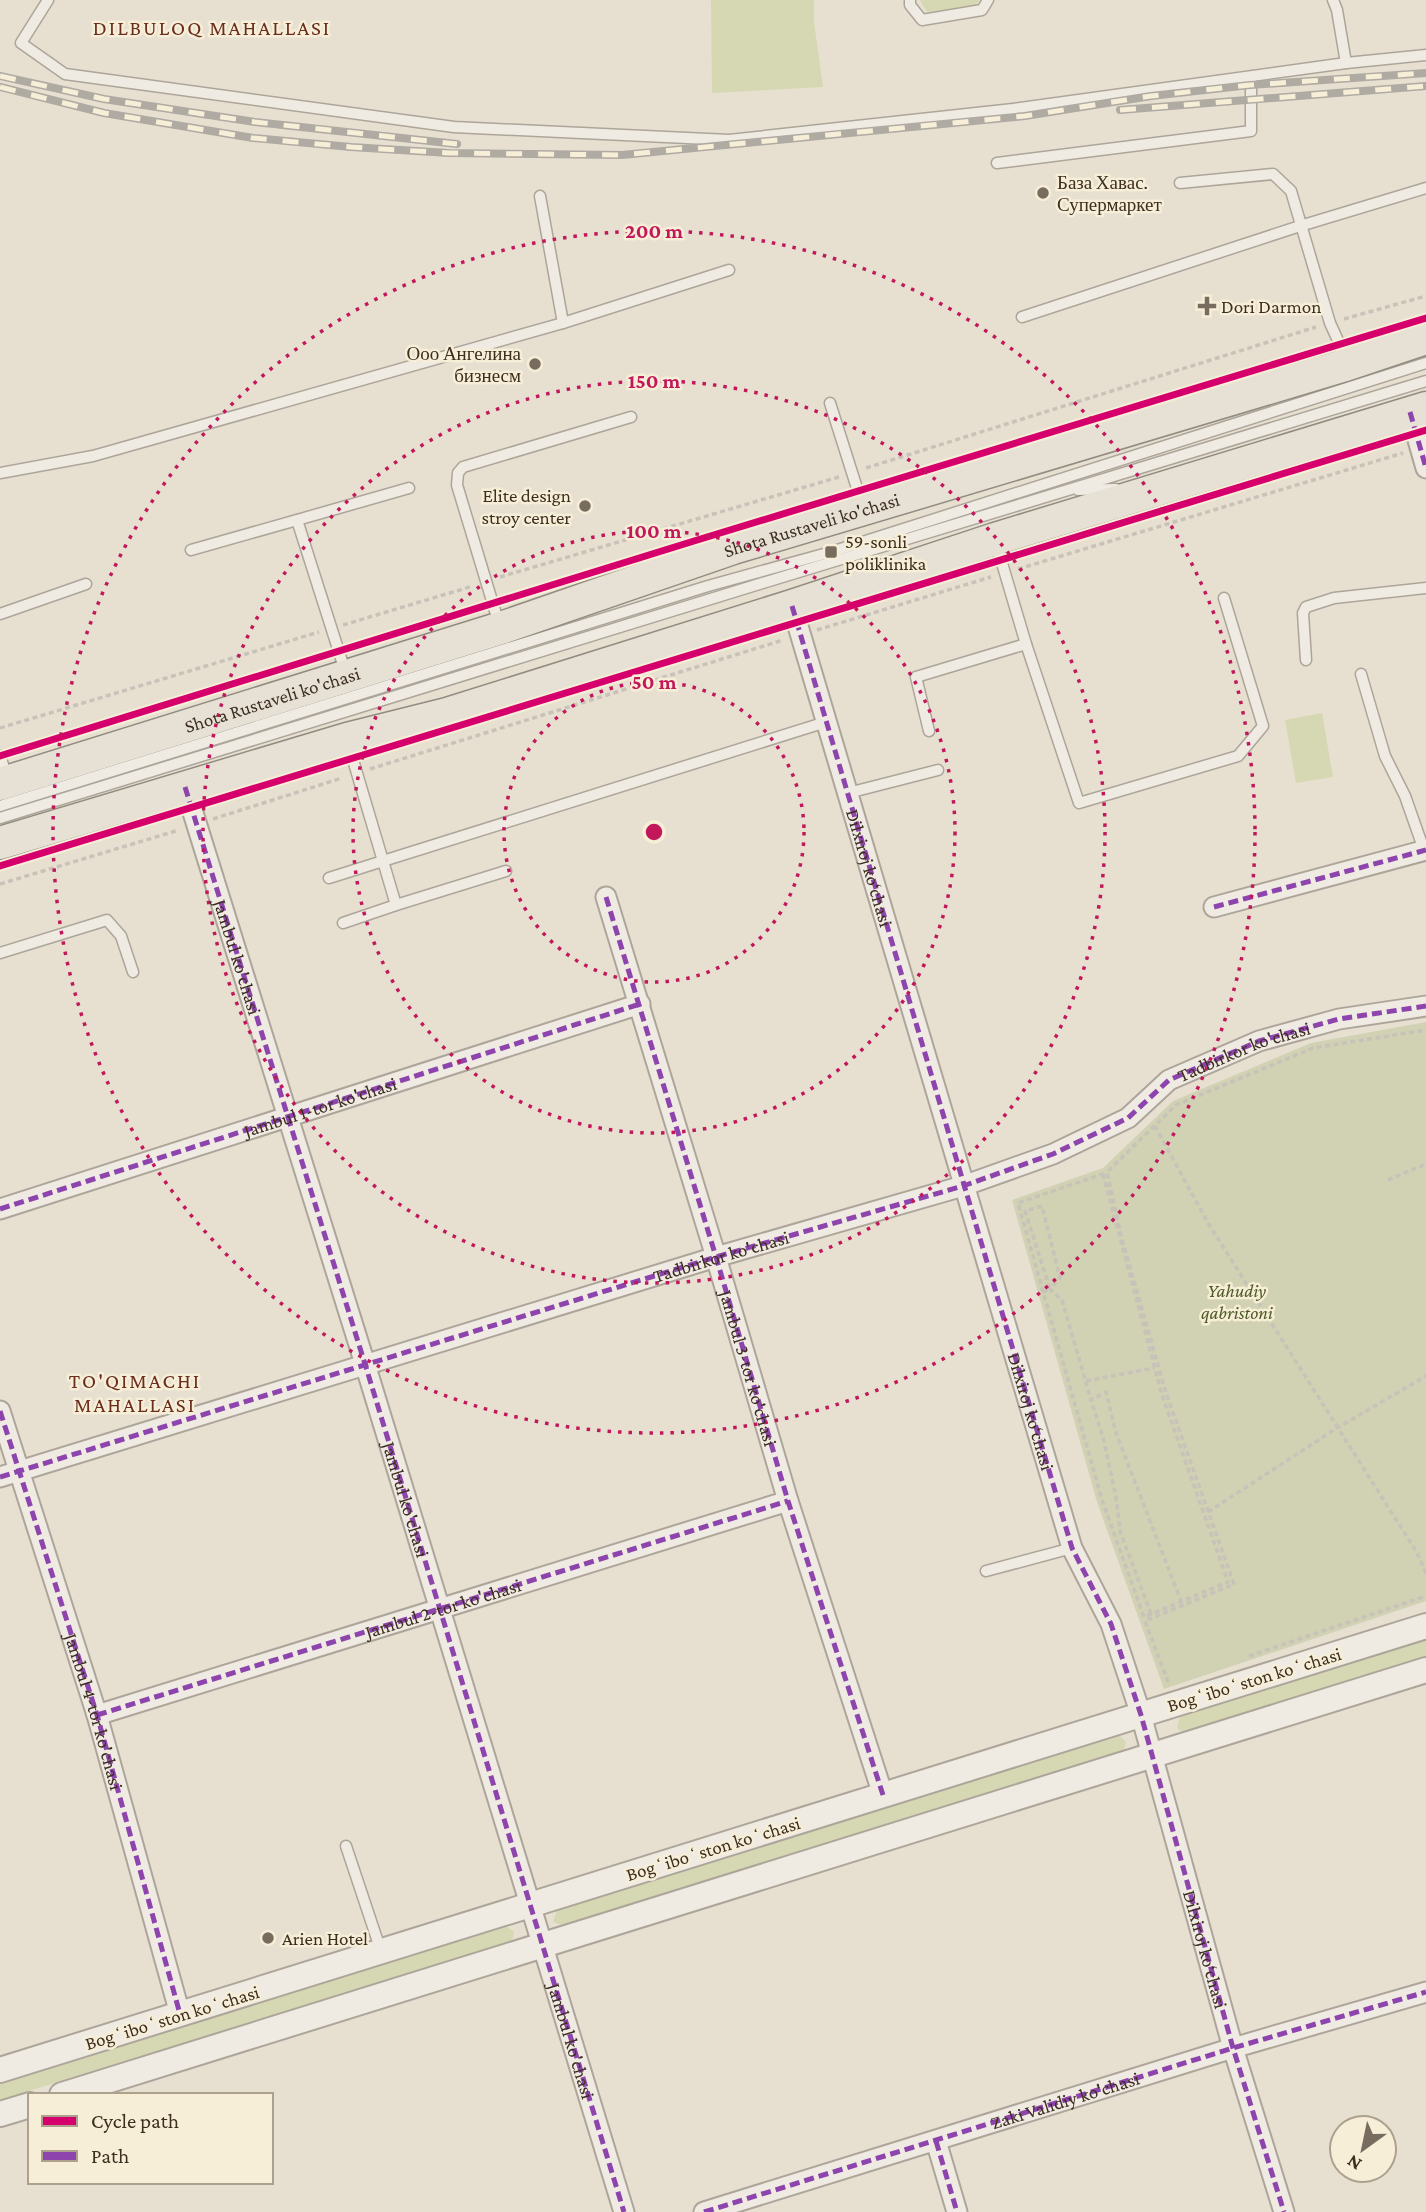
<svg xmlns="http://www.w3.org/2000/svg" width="1426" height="2212" viewBox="0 0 1426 2212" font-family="'Crimson Pro',serif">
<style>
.green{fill:#d6d7b3}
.cemetery{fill:#d1d1b3}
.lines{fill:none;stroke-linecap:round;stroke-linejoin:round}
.service-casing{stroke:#ada599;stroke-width:13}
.minor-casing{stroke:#ada599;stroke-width:23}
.tertiary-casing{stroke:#ada599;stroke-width:28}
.primary-casing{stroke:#928b80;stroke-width:35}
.path{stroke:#c8c2b9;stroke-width:3.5;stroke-dasharray:5 3.5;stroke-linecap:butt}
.service{stroke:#efebe3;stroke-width:10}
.minor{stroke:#efebe3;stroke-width:19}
.tertiary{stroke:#efebe3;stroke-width:24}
.primary{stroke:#e6e1d4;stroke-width:32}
.rail-casing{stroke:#afaaa2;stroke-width:8}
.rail{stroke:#f7eed8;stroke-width:5;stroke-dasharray:16;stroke-linecap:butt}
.quiet{stroke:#8e44ad;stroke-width:5;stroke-dasharray:10 5;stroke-linecap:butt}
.cycleway-casing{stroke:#f7eed8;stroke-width:11}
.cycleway{stroke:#d6006c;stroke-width:7}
.ring{fill:none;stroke:#c2185b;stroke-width:3.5;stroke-dasharray:3.5 7}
.poi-dot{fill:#786c5e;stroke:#f7eed8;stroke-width:2.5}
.labels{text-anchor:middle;stroke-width:5;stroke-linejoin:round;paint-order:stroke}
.poi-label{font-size:19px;fill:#3d2e20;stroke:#f7eed8;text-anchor:start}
.street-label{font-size:19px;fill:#3d2e20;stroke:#f7eed8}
.park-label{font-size:19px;font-style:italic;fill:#4d5a26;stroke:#f7eed8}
.neighbourhood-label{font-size:21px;letter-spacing:2px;fill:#6b2e1e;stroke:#f7eed8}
.centre{fill:#c2185b;stroke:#f7eed8;stroke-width:3.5}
.ring-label{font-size:21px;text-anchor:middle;font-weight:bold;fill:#c2185b;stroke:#f7eed8;stroke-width:5;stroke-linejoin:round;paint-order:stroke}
</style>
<rect width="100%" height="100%" fill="#e7e0d1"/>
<g class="green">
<polygon points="711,0 814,0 814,22 823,87 712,93"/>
<polygon points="920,0 979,0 979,1 974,7 927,12"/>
<polygon points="1322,713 1333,777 1296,783 1285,720"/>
<polygon points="1426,1638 1426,1661 1188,1736 1177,1728 1180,1717"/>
<polygon points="1118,1734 1126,1742 1123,1753 564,1926 553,1922 557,1910"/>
<polygon points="506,1926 514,1932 512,1941 0,2100 0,2083"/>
</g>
<polygon class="cemetery" points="1426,1022 1426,1601 1164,1689 1097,1502 1012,1200 1103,1168 1173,1101 1311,1043"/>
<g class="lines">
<g class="service-casing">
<g id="service">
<polyline points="48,0 21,43 65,74 454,127 729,140 1013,109 1346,63 1426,55"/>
<polyline points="910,0 910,5 922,20 982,10 988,0"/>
<polyline points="1333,0 1337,10 1346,63"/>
<polyline points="997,163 1251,131 1251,78"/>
<polyline points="1180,183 1273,174 1291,191 1330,323 1340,345 1341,362"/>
<polyline points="540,196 563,323"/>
<polyline points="1022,317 1300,226 1426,188"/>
<polyline points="830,403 862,504"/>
<polyline points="0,473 93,456 563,323 729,270"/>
<polyline points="1078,490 1116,489"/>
<polyline points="297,520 409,488"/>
<polyline points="191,550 297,520 346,674"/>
<polyline points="0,614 86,584"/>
<polyline points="499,624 457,485 458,473 463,467 631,417"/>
<polyline points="1026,644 1079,803 1238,756 1263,726 1224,598"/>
<polyline points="1306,660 1303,613 1306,607 1334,598 1426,588"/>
<polyline points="1361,674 1385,756 1405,796 1424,850"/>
<polyline points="929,731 916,677 1026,644 996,543"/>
<polyline points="348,743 383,861 826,722"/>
<polyline points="0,756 8,779"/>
<polyline points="848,793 938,770"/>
<polyline points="0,806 708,586 831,552 1426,363"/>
<path d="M0,818C475,672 950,524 1426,381"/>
<polyline points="329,878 383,861 396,905 506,871"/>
<polyline points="343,923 396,905"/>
<polyline points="0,953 107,920 121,936 133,972"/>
<polyline points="986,1571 1072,1548"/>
<polyline points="346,1846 381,1951"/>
</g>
</g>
<g class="minor-casing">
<g id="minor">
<polyline points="1410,412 1426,468"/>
<path id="s1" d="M792,606L1072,1548L1111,1624L1141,1715L1233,2048L1284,2212"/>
<polyline points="185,787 365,1364 624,2212"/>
<path id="s2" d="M606,897L716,1257L788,1501L883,1795"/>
<polyline points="1214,907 1426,850"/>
<polyline points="0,1209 640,1004"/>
<polyline points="0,1411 97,1715 180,2014"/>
<path id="s3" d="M0,1477L716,1257L963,1186L1053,1154L1128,1118L1169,1080L1259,1041L1339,1019L1426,1006"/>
<polyline points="97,1715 788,1501"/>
<polyline points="936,2141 957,2212"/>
<path id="s4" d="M704,2212L1233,2048L1426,1992"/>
</g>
</g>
<g class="tertiary-casing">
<g id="tertiary">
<polyline points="0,2070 1426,1626"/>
<polyline points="62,2095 1426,1670"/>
<polyline points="0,2114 30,2105"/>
</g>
</g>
<g class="primary-casing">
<g id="primary">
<path id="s5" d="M0,784L501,628L733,548L1342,366L1426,338"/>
<polyline points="0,843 347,739 447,714 792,606 995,539 1426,408"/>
</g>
</g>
<g class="path">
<polyline points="1344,319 1426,296"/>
<polyline points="866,468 1316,327"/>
<polyline points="1018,569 1403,453"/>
<polyline points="500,577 839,477"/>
<polyline points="343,625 473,586"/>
<polyline points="817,630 991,577"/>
<polyline points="0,728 319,632"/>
<polyline points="370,769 783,640"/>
<polyline points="213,819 342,778"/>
<polyline points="0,884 179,830"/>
<polyline points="1155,1126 1208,1223 1416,1551 1426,1573"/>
<polygon points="1103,1174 1162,1395 1228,1582 1144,1617 1102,1500 1018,1203"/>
<polyline points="1388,1180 1426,1164"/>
<polyline points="1043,1292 1050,1289 1025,1211 1042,1206 1060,1278 1050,1289 1062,1300 1091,1400"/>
<polyline points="1086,1381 1154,1368"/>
<polyline points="1208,1512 1337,1428 1426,1376"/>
<polyline points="1151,1614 1120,1531 1116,1497 1103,1437 1091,1400 1106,1392 1116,1433 1181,1601"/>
<polyline points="1249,1656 1426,1596"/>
<polyline points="1168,1682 1145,1621 1234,1584 1166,1393 1121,1235 1107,1172 1176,1105 1313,1048 1426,1030"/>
</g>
<use href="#service" class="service"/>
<use href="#minor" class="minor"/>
<use href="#tertiary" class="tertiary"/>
<use href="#primary" class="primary"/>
<g class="rail-casing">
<g id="rail">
<polyline points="0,76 104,99 255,122 457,144"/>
<polyline points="0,87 104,113 253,138 351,147 449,153 622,155 1025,116 1151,96 1250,85 1426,73"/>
<polyline points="1120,110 1426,86"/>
</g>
</g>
<use href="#rail" class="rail"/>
<g class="quiet">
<polyline points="1410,412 1426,468"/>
<polyline points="792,606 1072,1548 1111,1624 1141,1715 1233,2048 1284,2212"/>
<path id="s6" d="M185,787L365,1364L624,2212"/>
<polyline points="606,897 716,1257 788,1501 883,1795"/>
<polyline points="1214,907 1426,850"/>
<path id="s7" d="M0,1209L640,1004"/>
<path id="s8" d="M0,1411L97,1715L180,2014"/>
<polyline points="0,1477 716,1257 963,1186 1053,1154 1128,1118 1169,1080 1259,1041 1339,1019 1426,1006"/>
<path id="s9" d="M97,1715L788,1501"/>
<polyline points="936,2141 957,2212"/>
<polyline points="704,2212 1233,2048 1426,1992"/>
</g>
<g class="cycleway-casing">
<g id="cycleway">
<polyline points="0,756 694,541 1426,318"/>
<polyline points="0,866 1426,430"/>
</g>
</g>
<use href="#cycleway" class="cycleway"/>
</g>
<g class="ring">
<circle cx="654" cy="832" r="150"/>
<circle cx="654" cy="832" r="301"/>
<circle cx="654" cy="832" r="451"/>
<circle cx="654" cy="832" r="601"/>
</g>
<g class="poi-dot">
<circle cx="1043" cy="193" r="7"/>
<path d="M1203.5 295.5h7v7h7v7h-7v7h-7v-7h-7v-7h7z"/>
<circle cx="535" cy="364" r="7"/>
<circle cx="585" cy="506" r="7"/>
<rect x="824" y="545" width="14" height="14" rx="3.5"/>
<circle cx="268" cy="1938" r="7"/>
</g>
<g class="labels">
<g class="poi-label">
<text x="1057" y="189">База Хавас.<tspan x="1057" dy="22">Супермаркет</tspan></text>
<text x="1221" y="313">Dori Darmon</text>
<text x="521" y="360" text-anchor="end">Ооо Ангелина<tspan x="521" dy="22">бизнесм</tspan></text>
<text x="571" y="502" text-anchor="end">Elite design<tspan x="571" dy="22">stroy center</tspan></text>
<text x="845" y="548">59-sonli<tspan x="845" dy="22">poliklinika</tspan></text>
<text x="282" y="1945">Arien Hotel</text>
</g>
<g class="street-label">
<text dy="7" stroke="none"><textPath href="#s5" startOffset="852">Shota Rustaveli ko'chasi</textPath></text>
<text dy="7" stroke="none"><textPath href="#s5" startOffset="285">Shota Rustaveli ko'chasi</textPath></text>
<text dy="7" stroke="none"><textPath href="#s1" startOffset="273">Dilxiroj ko‘chasi</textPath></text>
<text dy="7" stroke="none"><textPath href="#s6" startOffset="178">Jambul ko'chasi</textPath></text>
<text dy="7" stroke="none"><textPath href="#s3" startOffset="1321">Tadbirkor ko'chasi</textPath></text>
<text dy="7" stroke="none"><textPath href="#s7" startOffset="336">Jambul 1-tor ko'chasi</textPath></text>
<text dy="7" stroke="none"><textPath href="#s3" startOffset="754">Tadbirkor ko'chasi</textPath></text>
<text dy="7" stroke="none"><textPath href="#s2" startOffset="492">Jambul 3-tor ko'chasi</textPath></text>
<text dy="7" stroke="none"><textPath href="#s1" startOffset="840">Dilxiroj ko‘chasi</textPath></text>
<text dy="7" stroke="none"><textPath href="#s6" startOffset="746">Jambul ko'chasi</textPath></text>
<text dy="7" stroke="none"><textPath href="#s9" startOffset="362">Jambul 2-tor ko'chasi</textPath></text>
<text transform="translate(1254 1679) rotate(-17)" y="7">Bogʻiboʻston koʻchasi</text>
<text dy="7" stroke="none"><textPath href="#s8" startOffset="315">Jambul 4-tor ko'chasi</textPath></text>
<text transform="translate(713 1848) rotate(-17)" y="7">Bogʻiboʻston koʻchasi</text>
<text dy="7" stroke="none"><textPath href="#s1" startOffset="1407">Dilxiroj ko‘chasi</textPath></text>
<text transform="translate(172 2017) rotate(-17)" y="7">Bogʻiboʻston koʻchasi</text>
<text dy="7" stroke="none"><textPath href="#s6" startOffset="1312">Jambul ko'chasi</textPath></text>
<text dy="7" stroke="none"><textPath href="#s4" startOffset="378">Zaki Validiy ko'chasi</textPath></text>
</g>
<g class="park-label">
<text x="1237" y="1297">Yahudiy<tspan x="1237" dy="22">qabristoni</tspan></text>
</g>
<g class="neighbourhood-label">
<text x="212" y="35">DILBULOQ MAHALLASI</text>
<text x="135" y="1388">TO'QIMACHI<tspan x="135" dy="24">MAHALLASI</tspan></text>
</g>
</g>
<circle cx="654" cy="832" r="10" class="centre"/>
<g class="ring-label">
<text x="654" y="238">200 m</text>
<text x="654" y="388">150 m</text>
<text x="654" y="538">100 m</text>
<text x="654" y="689">50 m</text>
</g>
<rect x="28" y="2093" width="245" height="91" fill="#f7eed8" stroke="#ada18e" stroke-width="2"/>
<rect x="42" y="2116" width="35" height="10" fill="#d6006c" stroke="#ada18e" stroke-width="2"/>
<text x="91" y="2128" font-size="21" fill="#3d2e20">Cycle path</text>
<rect x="42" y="2151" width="35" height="10" fill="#8e44ad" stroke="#ada18e" stroke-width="2"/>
<text x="91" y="2163" font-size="21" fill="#3d2e20">Path</text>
<g transform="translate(1363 2149) rotate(213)"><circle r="33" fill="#f7eed8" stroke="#ada18e" stroke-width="2"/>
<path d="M0-5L12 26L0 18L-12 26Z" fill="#786c5e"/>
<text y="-10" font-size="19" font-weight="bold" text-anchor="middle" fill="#3d2e20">N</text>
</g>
</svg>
